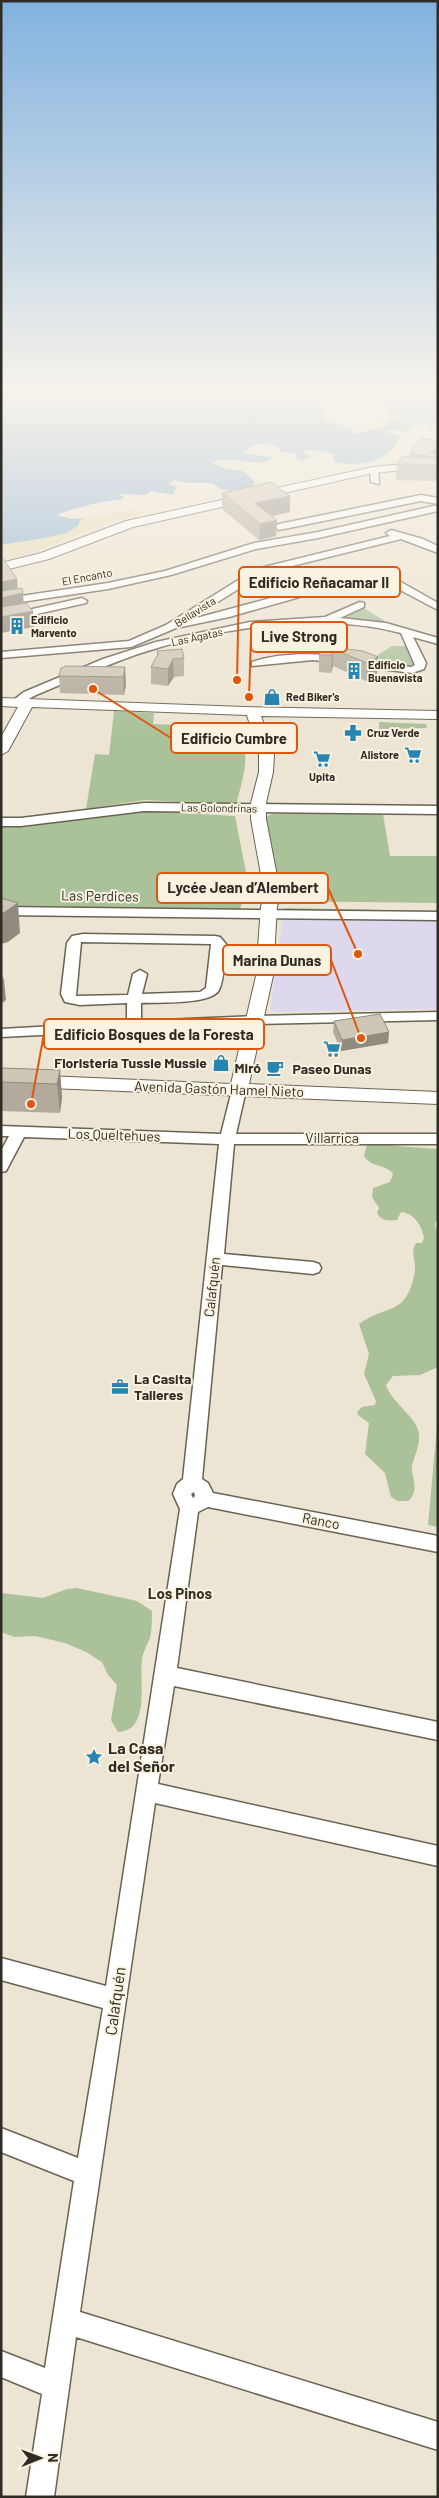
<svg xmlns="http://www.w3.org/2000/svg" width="439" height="2498" viewBox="0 0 439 2498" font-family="Barlow,sans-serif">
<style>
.education{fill:#ddd8ee}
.green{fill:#aac19a}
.sand{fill:#e6dcb7}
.water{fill:#8aafd3;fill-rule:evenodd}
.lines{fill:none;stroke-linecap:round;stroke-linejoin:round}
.minor-casing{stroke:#696353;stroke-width:3}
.major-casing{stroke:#696353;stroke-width:2}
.minor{fill:#fff;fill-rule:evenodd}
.major{fill:#fff;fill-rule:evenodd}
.wall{fill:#b2ab9d}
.shaded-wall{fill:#918b7f}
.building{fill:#cfc7b6;stroke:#918b7f}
.labels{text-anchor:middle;stroke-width:4;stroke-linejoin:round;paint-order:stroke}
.far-street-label{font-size:11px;fill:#2e2c25;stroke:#faf2e0}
.far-poi-label{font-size:11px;font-weight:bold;fill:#2e2c25;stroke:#faf2e0;text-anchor:start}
.street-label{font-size:14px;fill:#2e2c25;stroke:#faf2e0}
.poi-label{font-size:14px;font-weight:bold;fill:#2e2c25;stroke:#faf2e0;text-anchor:end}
.neighbourhood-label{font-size:15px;font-weight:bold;fill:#373123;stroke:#faf2e0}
.near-poi-label{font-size:16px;font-weight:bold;fill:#2e2c25;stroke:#faf2e0;text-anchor:start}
.near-street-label{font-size:16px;fill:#2e2c25;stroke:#faf2e0}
.leader{fill:none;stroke:#df570d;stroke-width:2}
.callout-dot{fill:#df570d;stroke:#faf2e0;stroke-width:2}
.callout{fill:#faf2e0;stroke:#df570d;stroke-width:2}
.callout-label{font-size:15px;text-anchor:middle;font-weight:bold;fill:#2e2c25}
</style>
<rect width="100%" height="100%" fill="#ede5d3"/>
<polygon class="education" points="284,920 438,921 438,1009 274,1012 270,1010 282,922"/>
<g class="green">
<polygon points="362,607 385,621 381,622 337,618"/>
<polygon points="392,646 408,646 416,662 413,665 407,666 369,661"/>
<path d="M114,711L154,713L153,724L238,727C252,754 243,777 236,805L145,800L86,809L95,754L109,755Z"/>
<polygon points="379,722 426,724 427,728 379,729"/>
<polygon points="145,811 235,816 252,903 242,903 240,909 1,906 1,826 30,825"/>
<polygon points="272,814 383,814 390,856 438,856 438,903 280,901 266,817"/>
<polygon points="285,908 438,911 438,914 283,911"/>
<path d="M382,1142L396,1146L438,1149V1217L435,1224L438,1239V1367L420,1375L393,1376L386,1385C391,1401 414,1416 418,1430C423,1446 410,1460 412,1472C414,1482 418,1493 408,1501H398L391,1497L385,1473L365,1454L369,1423L359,1416L357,1412L362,1407L375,1405L376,1401L364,1374L369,1354L359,1324C389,1303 407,1317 415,1270C416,1261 410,1252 416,1243H422L424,1238C422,1226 414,1213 401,1212L397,1220C389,1221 381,1221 377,1213L379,1208L372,1197L373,1188L390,1182L393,1174C387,1164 371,1168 364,1156L367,1144Z"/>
<polygon points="438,1416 438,1527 428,1525"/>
<path d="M77,1588L137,1601L152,1611C152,1619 152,1630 150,1638C147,1645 143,1652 142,1660C139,1681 151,1731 118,1732L111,1720L117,1685L108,1675L102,1662L86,1652L65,1643L35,1636L14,1637L1,1632V1593L43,1598L67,1589Z"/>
</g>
<path class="sand" d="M135,510L146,513C96,522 52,551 1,561V545L53,536L78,526L79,520L84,518Z"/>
<path class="water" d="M1,387H438V425H433L430,428L428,424C421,422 410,425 407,432L389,429V433L400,436C390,462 364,466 337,463L334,461V454C324,450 315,451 303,450L305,453L310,456C304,462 300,460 294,457L298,454L281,452L275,445L256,444L242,453L271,457V459C257,469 229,453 212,463L223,468L243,471L255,482L252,487L231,491L221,489L212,483H188L174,480L168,484L177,487L173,495L151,491L146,495L117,494L124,497L123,499C103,501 76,507 57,515L71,519L84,518L80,520L78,526L66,533L50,537L1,545ZM358,397H368L380,401L393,412L386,413L399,418L377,421L387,422L389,425L353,434L352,428C340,426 334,422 323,418L322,410L325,407L313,405L317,401L330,402L329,404L343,398Z"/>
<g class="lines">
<g class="minor-casing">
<g id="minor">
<polygon points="370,468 378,470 379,484 371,482"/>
<polygon points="421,495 438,498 438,504 421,501 279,530 274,527 279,524"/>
<polygon points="438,505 438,511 318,538 256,549 171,575 108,589 1,605 1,599 108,583 165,571 254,543 318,532"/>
<polygon points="391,530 423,539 438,546 438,553 401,539 264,573 189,620 363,573 392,577 438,603 438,610 385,582 363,579 229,617 176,628 131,647 1,658 1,652 129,641 166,625 256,569 390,536 386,533"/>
<polygon points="82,598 87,601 86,603 1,622 1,616"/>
<path d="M360,602L364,603V607L340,618L386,623L438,638V644L413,637L426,663L424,669L412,673L313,660L252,666V662C303,645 360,660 411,667L415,665L401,633C319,611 214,628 135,655C102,667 69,681 36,695C28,698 22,707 13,704L11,702L24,692L103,659L156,642L250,622L325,617Z"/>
<polygon points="144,803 438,806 438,814 144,811 21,826 1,826 1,818 21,818"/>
<polygon points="1,907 438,912 438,920 1,915"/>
<path d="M83,934L215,936L220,937L226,944C224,957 225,978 219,990C211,1005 158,1002 141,1003V1021L256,1016L438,1012V1020L256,1024L1,1037V1029L127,1022V1003L80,1005L65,1002L61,994L67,943L72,936ZM81,942L211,944L206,988L200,992L142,994L147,974L140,970L133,974L128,995L76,996Z"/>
<path d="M239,1085L246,1090L236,1134H438V1144H234L224,1254L313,1262L319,1264L321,1268L319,1272L313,1274L222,1265L202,1479L208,1483L213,1493L438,1536V1552L208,1507L198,1512L177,1668L438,1722V1740L174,1686L158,1784L438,1846V1866L155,1803L80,2312L438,2422V2450L76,2337L54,2497H26L42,2394L1,2377V2351L45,2368L74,2181L1,2152V2128L78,2158L103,2008L1,1980V1958L106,1986L180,1509L173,1494L177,1484L183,1479L219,1144L24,1137L6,1171L1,1172V1151L9,1136H1V1126L221,1134L232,1090ZM194,1492L195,1496L193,1498L191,1494Z"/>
</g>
</g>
<g class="major-casing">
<g id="major">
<polygon points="404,464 438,468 438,474 404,470 373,473 133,527 49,559 1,571 1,563 41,553 126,521 373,467"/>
<polygon points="1,698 244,707 438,711 438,719 261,716 274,755 273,772 266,803 266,819 281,897 277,906 273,976 249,1084 438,1092 438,1104 1,1086 1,1074 231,1084 256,976 261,906 265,897 251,819 251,803 259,772 259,755 247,715 32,707 8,751 1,755 1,737 18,707 1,706"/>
</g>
</g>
<use href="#minor" class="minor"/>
<use href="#major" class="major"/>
</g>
<g class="wall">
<polygon points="438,441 438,452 437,454 438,454 438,477 435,481 396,480 397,464 410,457 410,454"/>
<polygon points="222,493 290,512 272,516 277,520 276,536 259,540 222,509"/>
<polygon points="322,646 363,651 377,675 366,681 333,666 331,673 319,672 319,655"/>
<polygon points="157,651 184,658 184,676 174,677 168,686 151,684 151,667 157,656"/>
<polygon points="125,667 126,685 124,695 60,693 59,676"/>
<polygon points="334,1021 389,1032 388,1043 341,1051 333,1032"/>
<polygon points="1,1068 60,1070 62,1098 60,1113 1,1111"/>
</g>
<g class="shaded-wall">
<polygon points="438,444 438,452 434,457 431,453"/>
<polygon points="438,463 438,477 435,481 436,465"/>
<polygon points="290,496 290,512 255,520 255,503"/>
<polygon points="277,520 276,536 259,540 260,524"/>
<polygon points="17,579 18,594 23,593 24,609 1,614 1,582"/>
<polygon points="33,611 34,627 1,633 1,617"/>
<polygon points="333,649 333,666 331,673 332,655"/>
<polygon points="378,657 377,675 366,681 367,663"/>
<polygon points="173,659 174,677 168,686 168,669"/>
<polygon points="125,667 126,685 124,695 123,677"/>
<polygon points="18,903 20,933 8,942 1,944 1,914"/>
<polygon points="4,980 6,1000 1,1004 1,982"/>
<polygon points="389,1032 388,1043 341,1051 342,1040"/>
<polygon points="60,1070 62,1098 60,1113 57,1084"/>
</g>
<g class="building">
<polygon points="421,438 438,441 438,444 431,453 438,454 438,457 410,454"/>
<polygon points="403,456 438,459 438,463 436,465 397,464"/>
<polygon points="271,482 290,496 255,503 277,520 260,524 222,493"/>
<polygon points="1,557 2,557 17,579 1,582"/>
<polygon points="22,588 23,593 1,598 1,591"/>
<polygon points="26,603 33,611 1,617 1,607"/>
<polygon points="322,646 363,651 378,657 367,663 333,649 332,655 319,655"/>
<polygon points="182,649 184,658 173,659 168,669 151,667 158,654 157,651"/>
<polygon points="66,666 125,667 123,677 59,676 61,668"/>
<polygon points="1,898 18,903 5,912 1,914"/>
<polygon points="1,975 4,980 1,982"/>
<polygon points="380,1014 389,1032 342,1040 334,1021"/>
<polygon points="1,1068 60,1070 57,1084 1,1082"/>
</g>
<linearGradient id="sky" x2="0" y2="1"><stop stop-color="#82b2e0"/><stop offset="0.53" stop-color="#f7f3eb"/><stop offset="1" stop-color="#f7f3eb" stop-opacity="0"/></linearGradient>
<rect width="439" height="737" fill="url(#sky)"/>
<defs>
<g id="building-bare" transform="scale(1.35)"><path d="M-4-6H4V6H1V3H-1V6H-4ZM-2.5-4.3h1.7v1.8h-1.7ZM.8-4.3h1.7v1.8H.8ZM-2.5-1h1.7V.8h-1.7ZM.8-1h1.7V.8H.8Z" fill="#2785b1" stroke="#faf2e0" stroke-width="2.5" paint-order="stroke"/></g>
<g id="shop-bare" transform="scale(1.35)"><path d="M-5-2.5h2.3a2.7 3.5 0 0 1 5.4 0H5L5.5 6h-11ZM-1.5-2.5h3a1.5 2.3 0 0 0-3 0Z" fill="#2785b1" stroke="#faf2e0" stroke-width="2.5" paint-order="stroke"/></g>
<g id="pharmacy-bare" transform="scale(1.35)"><path d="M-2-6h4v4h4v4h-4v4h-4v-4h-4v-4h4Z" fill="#2785b1" stroke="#faf2e0" stroke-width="2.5" paint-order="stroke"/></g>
<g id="supermarket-bare" transform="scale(1.35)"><path d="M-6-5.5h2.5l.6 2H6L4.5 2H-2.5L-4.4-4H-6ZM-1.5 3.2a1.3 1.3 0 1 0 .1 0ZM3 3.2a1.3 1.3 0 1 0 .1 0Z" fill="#2785b1" stroke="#faf2e0" stroke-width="2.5" paint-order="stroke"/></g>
<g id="cafe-bare" transform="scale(1.35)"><path d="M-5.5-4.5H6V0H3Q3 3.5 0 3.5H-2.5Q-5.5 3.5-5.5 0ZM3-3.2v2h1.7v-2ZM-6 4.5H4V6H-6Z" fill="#2785b1" stroke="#faf2e0" stroke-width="2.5" paint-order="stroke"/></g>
<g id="office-bare" transform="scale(1.35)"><path d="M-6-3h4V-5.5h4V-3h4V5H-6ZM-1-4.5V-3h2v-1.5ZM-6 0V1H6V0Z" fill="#2785b1" stroke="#faf2e0" stroke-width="2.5" paint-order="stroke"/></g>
<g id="sight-bare" transform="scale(1.35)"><path d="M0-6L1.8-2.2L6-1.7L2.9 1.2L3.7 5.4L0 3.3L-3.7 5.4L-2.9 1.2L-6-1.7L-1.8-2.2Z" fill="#2785b1" stroke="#faf2e0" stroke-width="2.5" paint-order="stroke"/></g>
</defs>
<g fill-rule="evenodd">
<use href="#building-bare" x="17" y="626"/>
<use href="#building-bare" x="354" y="671"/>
<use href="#shop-bare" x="272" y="697"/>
<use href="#pharmacy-bare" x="353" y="733"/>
<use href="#supermarket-bare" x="413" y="755"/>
<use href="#supermarket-bare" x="322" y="759"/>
<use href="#supermarket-bare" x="332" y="1049"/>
<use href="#shop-bare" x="221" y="1063"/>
<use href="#cafe-bare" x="275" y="1068"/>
<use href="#office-bare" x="120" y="1387"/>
<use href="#sight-bare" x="94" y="1757"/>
</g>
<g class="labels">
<g class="far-street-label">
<text transform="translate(87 577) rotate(-11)" y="4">El Encanto</text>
<text transform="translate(195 612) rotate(-32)" y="4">Bellavista</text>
<text transform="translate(197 637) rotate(-12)" y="4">Las Ágatas</text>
<text transform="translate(219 808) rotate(1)" y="4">Las Golondrinas</text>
</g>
<g class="far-poi-label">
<text x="31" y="624">Edificio<tspan x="31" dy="13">Marvento</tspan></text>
<text x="368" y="669">Edificio<tspan x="368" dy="13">Buenavista</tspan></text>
<text x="286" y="701">Red Biker's</text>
<text x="367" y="737">Cruz Verde</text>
<text x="399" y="759" text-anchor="end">Alistore</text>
<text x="322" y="781" text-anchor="middle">Upita</text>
</g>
<g class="street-label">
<text transform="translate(100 896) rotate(1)" y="5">Las Perdices</text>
<text transform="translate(219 1089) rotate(2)" y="5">Avenida Gastón Hamel Nieto</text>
<text transform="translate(114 1135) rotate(2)" y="5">Los Queltehues</text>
<text x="332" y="1143">Villarrica</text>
<text transform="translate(212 1287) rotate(-84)" y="5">Calafquén</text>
<text transform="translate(321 1521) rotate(11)" y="5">Ranco</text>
</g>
<g class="poi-label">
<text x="207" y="1068">Floristería Tussie Mussie</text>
<text x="261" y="1073">Miró</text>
<text x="332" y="1074" text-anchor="middle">Paseo Dunas</text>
<text x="134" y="1384" text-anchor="start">La Casita<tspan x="134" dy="16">Talleres</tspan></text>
</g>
<g class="neighbourhood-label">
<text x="180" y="1599">Los Pinos</text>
</g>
<g class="near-poi-label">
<text x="108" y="1754">La Casa<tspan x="108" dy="18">del Señor</tspan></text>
</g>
<g class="near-street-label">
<text transform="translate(115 2001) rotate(-82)" y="6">Calafquén</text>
</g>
</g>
<path class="leader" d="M237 680L239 582M249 697L251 637M93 689L171 738M358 954L328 888M361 1038L331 960M31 1104L44 1034"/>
<g class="callout-dot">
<circle cx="237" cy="680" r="5"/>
<circle cx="249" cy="697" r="5"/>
<circle cx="93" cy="689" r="5"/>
<circle cx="358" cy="954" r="5"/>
<circle cx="361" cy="1038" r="5"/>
<circle cx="31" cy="1104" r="5"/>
</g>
<g class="callout">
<rect x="239" y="567" width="161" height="30" rx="5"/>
<rect x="251" y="622" width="96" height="30" rx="5"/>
<rect x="171" y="723" width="126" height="30" rx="5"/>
<rect x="157" y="873" width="171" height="30" rx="5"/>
<rect x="223" y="945" width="108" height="30" rx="5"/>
<rect x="44" y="1019" width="220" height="30" rx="5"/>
</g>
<g class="callout-label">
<text x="319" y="588">Edificio Reñacamar II</text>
<text x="299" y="642">Live Strong</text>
<text x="234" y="744">Edificio Cumbre</text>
<text x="243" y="893">Lycée Jean d’Alembert</text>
<text x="277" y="966">Marina Dunas</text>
<text x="154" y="1040">Edificio Bosques de la Foresta</text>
</g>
<rect width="439" height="2498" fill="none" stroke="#2e2c25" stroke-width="5"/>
<g transform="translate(40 2458) rotate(89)" stroke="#faf2e0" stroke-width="4" paint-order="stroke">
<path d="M0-4L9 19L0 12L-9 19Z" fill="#2e2c25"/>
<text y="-8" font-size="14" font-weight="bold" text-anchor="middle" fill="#2e2c25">N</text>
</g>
</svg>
